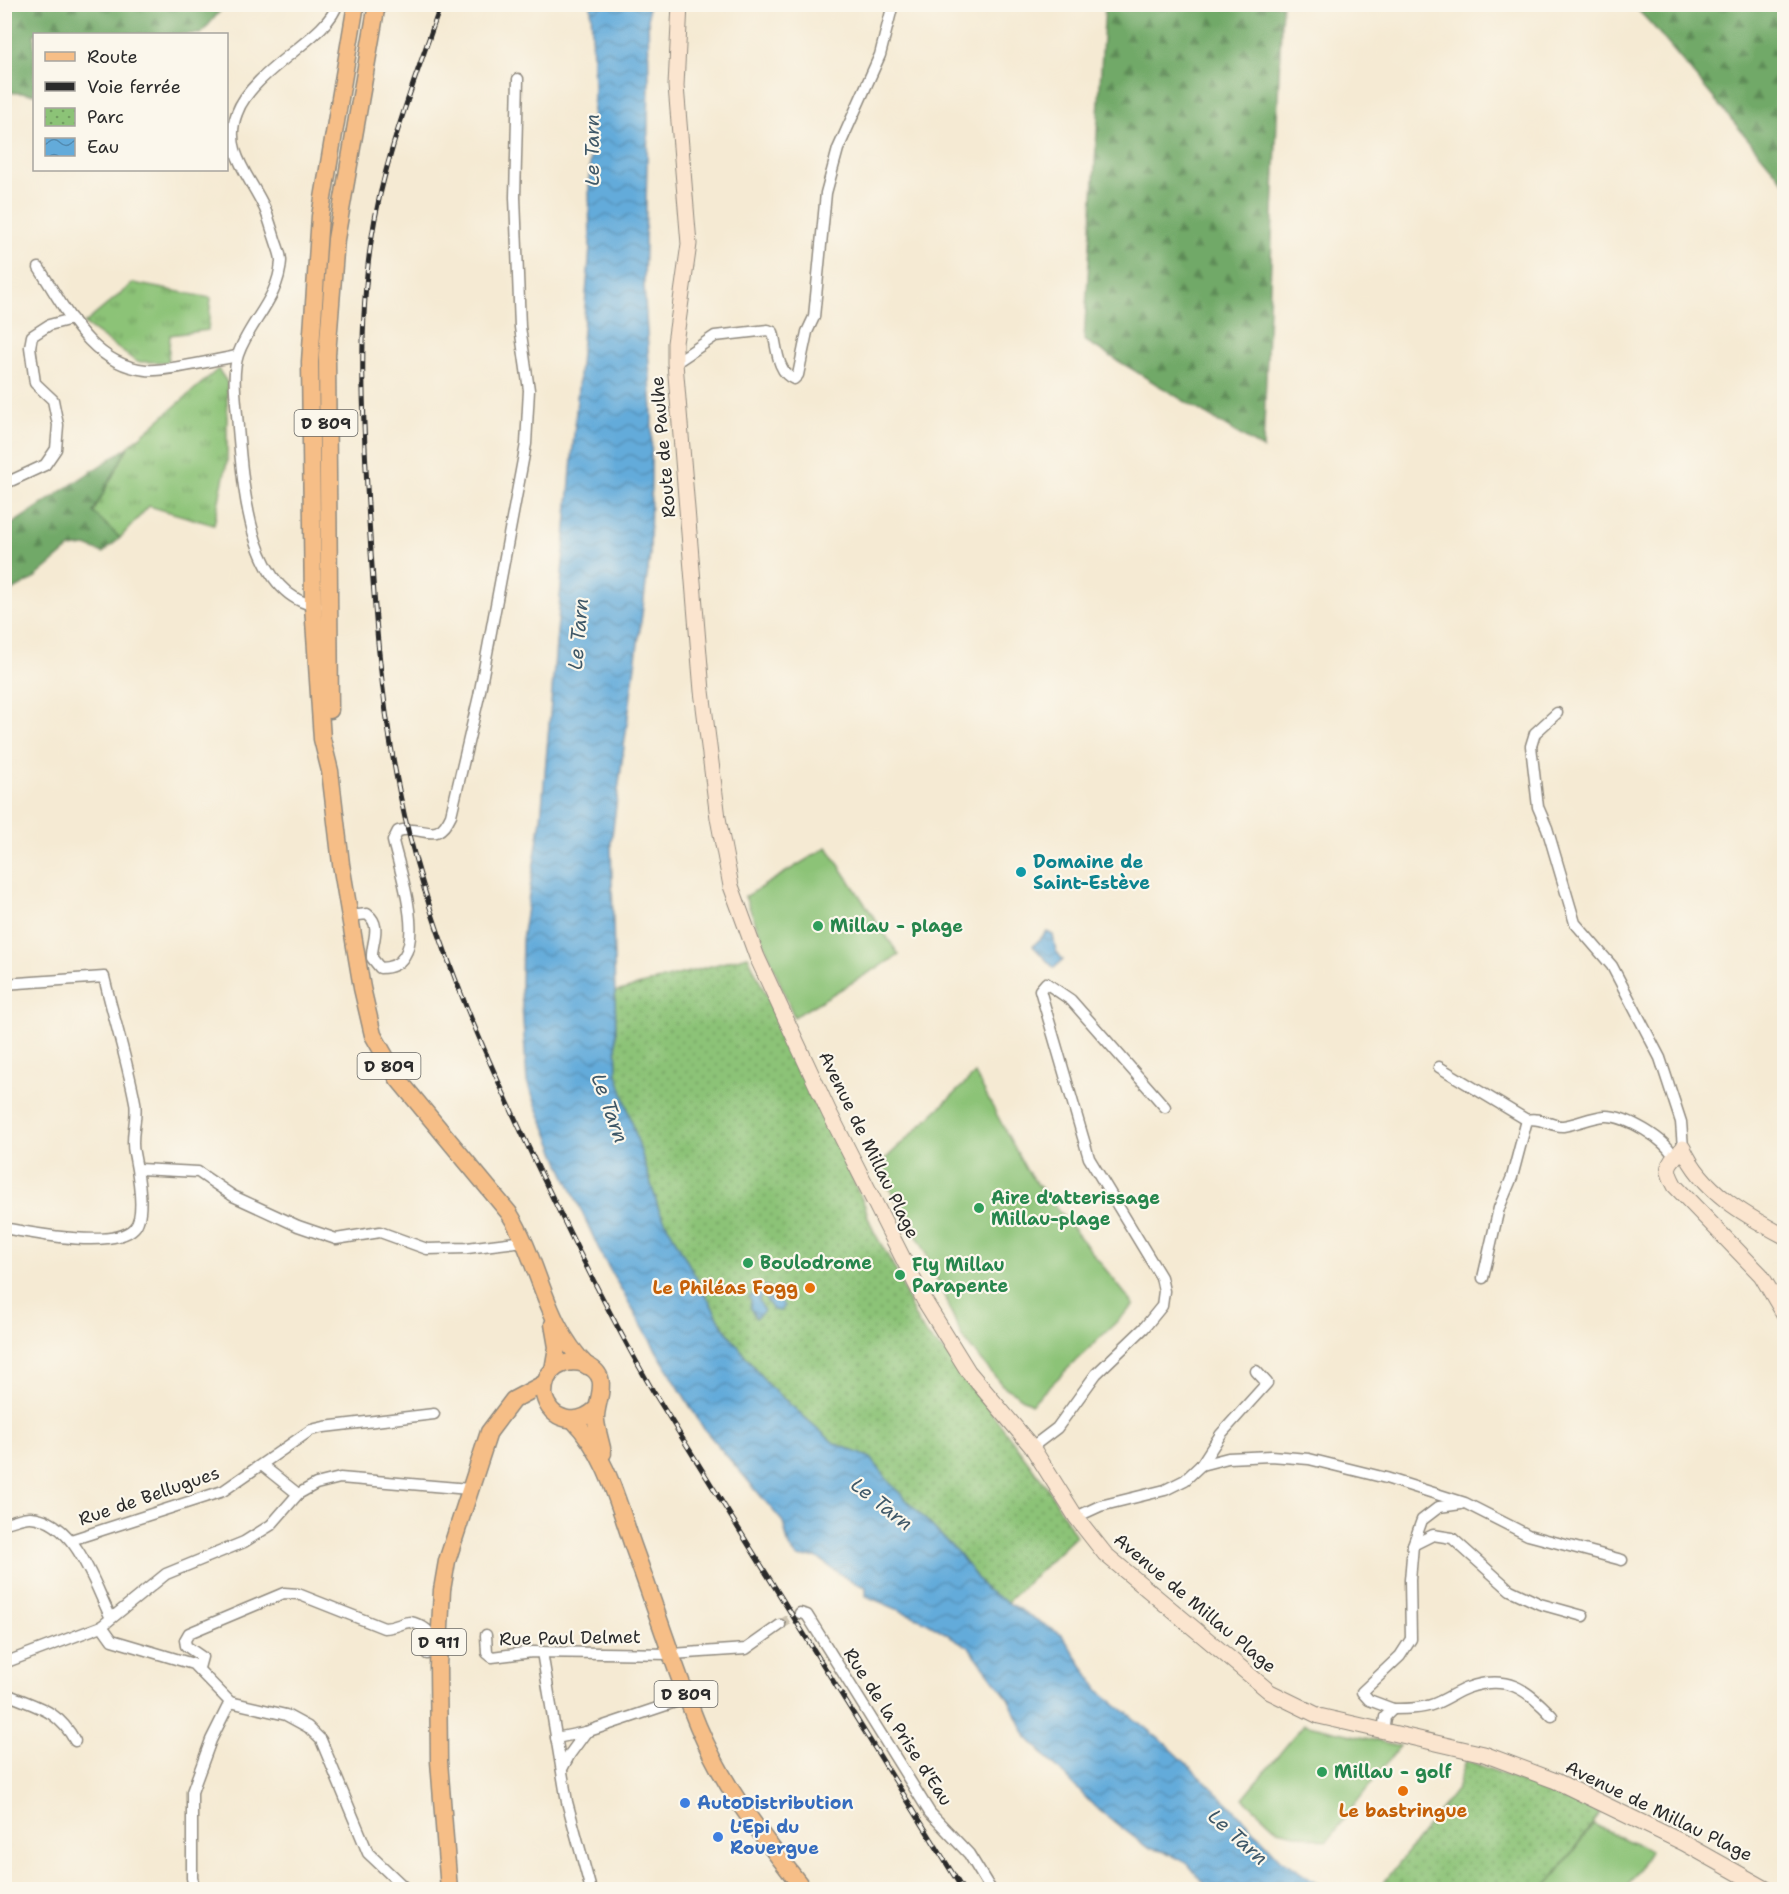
<svg xmlns="http://www.w3.org/2000/svg" width="1789" height="1894" viewBox="0 0 1789 1894" font-family="'Shantell Sans',sans-serif">
<style>
.grass{fill:url(#grass-tufts);stroke:#5c7751;stroke-width:1.5}
.forest{fill:url(#forest-firs);stroke:#4e6a4a;stroke-width:1.5}
.park{fill:url(#park-dots);stroke:#5c7751;stroke-width:1.5}
.garden{fill:#8cc377;stroke:#5c7751;stroke-width:1.5}
.water{fill:url(#water-waves);stroke:#476b82;stroke-width:1.5}
.lines{fill:none;stroke-linecap:round;stroke-linejoin:round}
.street-tunnel{stroke:#cdc4b1;stroke-width:10;stroke-dasharray:10 5;stroke-linecap:butt}
.street-casing{stroke:#908a7f;stroke-width:13}
.secondary-casing{stroke:#908a7f;stroke-width:17}
.primary-casing{stroke:#908a7f;stroke-width:19}
.street{stroke:#fff;stroke-width:10}
.secondary{stroke:#fbe5cf;stroke-width:15}
.primary{stroke:#f6be87;stroke-width:16}
.rail-casing{stroke:#2b2b2b;stroke-width:5}
.rail{stroke:#fbf7ec;stroke-width:3;stroke-dasharray:9;stroke-linecap:butt}
.culture-dot{fill:#0f9aa8;stroke:#fbf7ec;stroke-width:2}
.leisure-dot{fill:#2e9e5b;stroke:#fbf7ec;stroke-width:2}
.food-dot{fill:#e8710a;stroke:#fbf7ec;stroke-width:2}
.shop-dot{fill:#3f7fe0;stroke:#fbf7ec;stroke-width:2}
.labels{text-anchor:middle;stroke-width:4.5;stroke-linejoin:round;paint-order:stroke}
.shield{fill:#fbf7ec;stroke:#696865;stroke-width:1.5}
.shield-label{font-size:16px;font-weight:bold;fill:#2b2b2b}
.street-label{font-size:18px;fill:#2b2b2b;stroke:#fbf7ec}
.culture-label{font-size:18px;font-weight:bold;fill:#0d838f;stroke:#fbf7ec;text-anchor:start}
.leisure-label{font-size:18px;font-weight:bold;fill:#27864d;stroke:#fbf7ec;text-anchor:start}
.food-label{font-size:18px;font-weight:bold;fill:#c56008;stroke:#fbf7ec;text-anchor:end}
.shop-label{font-size:18px;font-weight:bold;fill:#366cbe;stroke:#fbf7ec;text-anchor:start}
.water-label{font-size:20px;font-style:italic;fill:#3f5868;stroke:#fbf7ec}
</style>
<defs>
<pattern id="grass-tufts" width="24" height="20" patternUnits="userSpaceOnUse" patternTransform="scale(1.5)"><rect width="24" height="20" fill="#8cc377"/><path d="M3 7l-1-3M5 7V3M7 7l1-3M15 17l-1-3M17 17v-4M19 17l1-3" fill="none" stroke="#739f62"/></pattern>
<pattern id="forest-firs" width="22" height="20" patternUnits="userSpaceOnUse" patternTransform="scale(1.5)"><rect width="22" height="20" fill="#71a968"/><path d="M5 1l3.5 6h-7zM16 11l3.5 6h-7z" fill="#5d8a56"/></pattern>
<pattern id="park-dots" width="8" height="8" patternUnits="userSpaceOnUse" patternTransform="scale(1.5)"><rect width="8" height="8" fill="#8cc377"/><path d="M2 2h.1M6 6h.1" fill="none" stroke="#739f62" stroke-width="1.8" stroke-linecap="round"/></pattern>
<pattern id="water-waves" width="16" height="10" patternUnits="userSpaceOnUse" patternTransform="scale(1.5)"><rect width="16" height="10" fill="#63abda"/><path d="M0 5q4-4 8 0t8 0" fill="none" stroke="#528bb1"/></pattern>
</defs>
<rect width="100%" height="100%" fill="#fbf7ec"/>
<filter id="ink" filterUnits="userSpaceOnUse"><feTurbulence type="fractalNoise" baseFrequency=".0167" numOctaves="2"/><feDisplacementMap in="SourceGraphic" scale="12" xChannelSelector="R" yChannelSelector="G"/><feConvolveMatrix kernelMatrix="1 2 1 2 8 2 1 2 1" color-interpolation-filters="sRGB"/></filter>
<filter id="wash" filterUnits="userSpaceOnUse"><feTurbulence type="fractalNoise" baseFrequency=".008" numOctaves="4" result="noise"/><feDisplacementMap in="SourceGraphic" scale="24" xChannelSelector="R" yChannelSelector="G"/><feGaussianBlur stdDeviation="1.35" result="paint"/><feColorMatrix in="noise" values="0 0 0 0 0 0 0 0 0 0 0 0 0 0 0 0 0 1.4 0 .05"/><feComposite in="paint" operator="in"/></filter>
<g filter="url(#wash)">
<rect width="100%" height="100%" fill="#f5ead3"/>
<g class="grass">
<polygon points="133,283 211,298 208,330 170,335 168,362 137,362 84,324"/>
<polygon points="218,369 227,382 227,462 214,525 149,506 120,538 93,513 128,447"/>
</g>
<g class="forest">
<polygon points="4,5 5,4 225,5 201,34 34,34 34,94 5,92"/>
<polygon points="1105,5 1282,5 1263,449 1084,340"/>
<polygon points="1633,5 1784,5 1784,182 1653,26"/>
<polygon points="128,447 93,512 120,538 103,553 86,546 70,548 32,580 5,595 5,529"/>
</g>
<g class="park">
<path d="M748,956L865,1206C870,1231 884,1247 895,1269C911,1304 913,1330 948,1354L1049,1490L1076,1536L1006,1603L985,1589L959,1554L889,1482L871,1458L834,1443L768,1385L724,1328L659,1210L617,1075L615,992Z"/>
<polygon points="1466,1760 1600,1813 1545,1889 1378,1890 1457,1789"/>
</g>
<g class="garden">
<polygon points="827,847 899,955 794,1017 745,897"/>
<polygon points="975,1074 1027,1171 1134,1305 1031,1404 1002,1385 962,1337 922,1245 877,1167"/>
<polygon points="1304,1724 1400,1746 1327,1841 1278,1830 1243,1798"/>
<polygon points="1593,1824 1650,1851 1626,1889 1545,1889"/>
</g>
<g class="water">
<polygon points="591,5 648,5 649,84 644,285 652,410 650,555 611,843 617,1074 659,1210 724,1328 768,1385 834,1443 871,1458 889,1482 959,1554 985,1589 1062,1635 1099,1691 1167,1745 1229,1804 1280,1859 1325,1889 1209,1889 1187,1863 1166,1852 1148,1848 1095,1807 1027,1737 1008,1698 969,1647 925,1621 866,1596 866,1587 849,1580 816,1557 798,1558 789,1547 783,1522 704,1429 653,1345 602,1256 560,1164 527,1082 521,989 522,939 541,819 590,248 589,185 594,88"/>
<polygon points="1047,932 1053,935 1056,951 1063,960 1054,968 1033,946"/>
<polygon points="767,1286 772,1292 770,1300 779,1298 784,1306 780,1311 773,1310 762,1294 759,1300 764,1311 756,1318 750,1308 751,1301 749,1297 762,1287"/>
</g>
</g>
<g filter="url(#ink)">
<g class="lines">
<polyline class="street-tunnel" points="780,1625 800,1613"/>
<g class="street-casing">
<g id="street">
<path d="M39,268C65,308 91,365 146,370C165,372 215,360 237,356"/>
<path d="M675,363L715,336L768,330L773,332C777,347 777,373 794,379L798,375L807,332L814,317L826,193L838,149L880,55L893,4"/>
<polyline points="4,484 45,465 56,449 58,425 53,400 35,383 30,347 32,336 49,325 72,319"/>
<path d="M317,606C248,595 243,482 238,428C237,406 231,376 238,355C249,322 279,299 281,261C281,254 277,246 275,239C272,230 269,219 265,209C251,177 222,151 237,113C252,70 330,36 337,4"/>
<polyline points="1557,713 1535,733 1531,746 1538,807 1547,828 1575,923 1612,966 1660,1058 1681,1122 1683,1148"/>
<path d="M350,916L367,914C383,926 371,942 372,958L380,968C435,968 400,872 393,841L398,831C425,824 436,847 451,815L479,696L526,444L529,390L520,327L515,197L518,79"/>
<path d="M4,984L104,977C114,1019 127,1060 135,1102C138,1119 130,1136 134,1153C137,1169 147,1215 134,1228C114,1250 31,1233 4,1228"/>
<polyline points="1439,1067 1527,1120"/>
<polyline points="139,1169 198,1172 233,1196 298,1226 336,1239 380,1232 427,1249 467,1248 524,1241"/>
<path d="M1483,1278L1499,1208L1512,1177L1527,1120C1540,1116 1551,1127 1563,1126C1577,1124 1591,1117 1605,1116C1625,1115 1668,1140 1674,1158"/>
<polyline points="1032,1447 1057,1428 1096,1374 1144,1328 1162,1306 1164,1291 1161,1277 1089,1158 1040,990 1046,983 1071,1000 1165,1107"/>
<polyline points="1201,1465 1221,1434 1267,1383 1256,1371"/>
<polyline points="263,1466 298,1494"/>
<polyline points="1076,1517 1100,1506 1165,1490 1185,1480 1201,1465 1228,1458 1271,1456 1309,1459 1386,1478 1465,1503 1528,1535 1622,1560"/>
<path d="M4,1523C13,1522 23,1516 31,1517C76,1521 94,1584 111,1618"/>
<polyline points="71,1540 223,1491 311,1430 324,1427 434,1414"/>
<polyline points="1413,1545 1433,1535 1452,1538 1510,1590 1540,1604 1583,1616"/>
<polyline points="800,1613 807,1615 930,1813 969,1854 991,1890"/>
<polyline points="102,1626 112,1640 193,1664 230,1702 286,1715 308,1727 321,1740 368,1853 407,1890"/>
<polyline points="486,1635 487,1653 492,1657 532,1652 672,1654 746,1649 780,1625"/>
<polyline points="542,1652 567,1802 591,1890"/>
<polyline points="4,1663 102,1626 166,1574 244,1542 271,1525 298,1494 316,1484 340,1478 469,1489"/>
<path d="M199,1668L202,1657L186,1646L185,1640L189,1633L284,1593L298,1594L384,1628C406,1627 405,1614 427,1630V1654"/>
<path d="M4,1693C36,1707 58,1709 75,1741"/>
<path d="M1393,1709C1406,1709 1421,1709 1434,1704C1445,1700 1456,1692 1467,1688C1506,1674 1526,1688 1552,1716"/>
<polyline points="1383,1732 1385,1717 1393,1709 1369,1700 1362,1692 1400,1656 1411,1639 1410,1580 1413,1545 1422,1520 1439,1507 1461,1504"/>
<polyline points="556,1738 586,1732 687,1698"/>
<polyline points="562,1769 570,1754 586,1732"/>
<polyline points="195,1890 192,1878 192,1792 211,1740 230,1702"/>
</g>
</g>
<g class="secondary-casing">
<g id="secondary">
<polyline points="680,4 676,86 689,244 675,343 675,363 702,691 718,818 731,886 757,957 829,1112 924,1300 968,1371 1032,1447 1076,1517 1105,1554 1270,1692 1319,1716 1484,1754 1556,1781 1684,1843 1768,1890"/>
<path d="M1784,1236C1745,1215 1702,1191 1683,1148C1669,1164 1663,1165 1675,1186L1761,1275L1784,1314"/>
</g>
</g>
<g class="primary-casing">
<g id="primary">
<path d="M356,4L320,216L310,362L313,606L322,739L330,771L341,864L362,988L373,1035L398,1079L509,1213C540,1262 544,1324 587,1366"/>
<polyline points="330,710 327,355 336,239 377,4"/>
<polyline points="553,1370 557,1347 553,1324"/>
<path d="M596,1409C578,1426 550,1422 544,1395C544,1384 547,1373 557,1367C565,1362 575,1361 584,1364C615,1376 594,1401 596,1421C597,1431 601,1442 603,1453"/>
<path d="M573,1420C606,1454 618,1503 633,1546C655,1606 674,1667 698,1726C726,1792 761,1834 804,1890"/>
<polyline points="449,1890 439,1761 438,1666 442,1590 447,1561 489,1432 513,1400 545,1383"/>
</g>
</g>
<use href="#street" class="street"/>
<use href="#secondary" class="secondary"/>
<use href="#primary" class="primary"/>
<g class="rail-casing">
<path id="rail" d="M441,4C414,83 383,160 371,242C358,329 363,417 368,505C374,602 380,699 400,795C426,922 478,1040 533,1157C571,1236 609,1315 653,1391L963,1890"/>
</g>
<use href="#rail" class="rail"/>
</g>
</g>
<circle class="culture-dot" cx="1021" cy="872" r="6"/>
<g class="leisure-dot">
<circle cx="818" cy="926" r="6"/>
<circle cx="979" cy="1208" r="6"/>
<circle cx="748" cy="1263" r="6"/>
<circle cx="900" cy="1275" r="6"/>
<circle cx="1322" cy="1772" r="6"/>
</g>
<g class="food-dot">
<circle cx="810" cy="1288" r="6"/>
<circle cx="1403" cy="1791" r="6"/>
</g>
<g class="shop-dot">
<circle cx="685" cy="1803" r="6"/>
<circle cx="718" cy="1837" r="6"/>
</g>
<g class="labels">
<g class="shield">
<rect x="294.5" y="410" width="63" height="26" rx="4.5"/>
<rect x="357.5" y="1053" width="63" height="26" rx="4.5"/>
<rect x="412" y="1629" width="54" height="26" rx="4.5"/>
<rect x="654.5" y="1681" width="63" height="26" rx="4.5"/>
</g>
<g class="shield-label">
<text x="326" y="429">D 809</text>
<text x="389" y="1072">D 809</text>
<text x="439" y="1648">D 911</text>
<text x="686" y="1700">D 809</text>
</g>
<g class="street-label">
<text transform="translate(663 447) rotate(-95)" y="6">Route de Paulhe</text>
<text transform="translate(869 1145) rotate(64)" y="6">Avenue de Millau Plage</text>
<text transform="translate(149 1496) rotate(-19)" y="6">Rue de Bellugues</text>
<text transform="translate(1195 1603) rotate(40)" y="6">Avenue de Millau Plage</text>
<text transform="translate(570 1638) rotate(-1)" y="6">Rue Paul Delmet</text>
<text transform="translate(898 1727) rotate(57)" y="6">Rue de la Prise d'Eau</text>
<text transform="translate(1659 1811) rotate(26)" y="6">Avenue de Millau Plage</text>
</g>
<g class="culture-label">
<text x="1033" y="868">Domaine de<tspan x="1033" dy="21">Saint-Estève</tspan></text>
</g>
<g class="leisure-label">
<text x="830" y="932">Millau - plage</text>
<text x="991" y="1204">Aire d'atterissage<tspan x="991" dy="21">Millau-plage</tspan></text>
<text x="760" y="1269">Boulodrome</text>
<text x="912" y="1271">Fly Millau<tspan x="912" dy="21">Parapente</tspan></text>
<text x="1334" y="1778">Millau - golf</text>
</g>
<g class="food-label">
<text x="798" y="1294">Le Philéas Fogg</text>
<text x="1403" y="1817" text-anchor="middle">Le bastringue</text>
</g>
<g class="shop-label">
<text x="697" y="1809">AutoDistribution</text>
<text x="730" y="1833">L'Epi du<tspan x="730" dy="21">Rouergue</tspan></text>
</g>
<g class="water-label">
<text transform="translate(592 150) rotate(-90)" y="7">Le Tarn</text>
<text transform="translate(578 634) rotate(-85)" y="7">Le Tarn</text>
<text transform="translate(610 1108) rotate(70)" y="7">Le Tarn</text>
<text transform="translate(882 1504) rotate(38)" y="7">Le Tarn</text>
<text transform="translate(1238 1837) rotate(42)" y="7">Le Tarn</text>
</g>
</g>
<rect width="1789" height="1894" fill="none" stroke="#fbf7ec" stroke-width="24"/>
<rect x="33" y="33" width="195" height="138" fill="#fbf7ec" stroke="#a8a59f" stroke-width="1.5"/>
<rect x="45" y="52" width="30" height="9" fill="#f6be87" stroke="#a8a59f" stroke-width="1.5"/>
<text x="87" y="63" font-size="18" fill="#2b2b2b">Route</text>
<rect x="45" y="82" width="30" height="9" fill="#2b2b2b" stroke="#a8a59f" stroke-width="1.5"/>
<text x="87" y="93" font-size="18" fill="#2b2b2b">Voie ferrée</text>
<rect x="45" y="108" width="30" height="18" fill="url(#park-dots)" stroke="#a8a59f" stroke-width="1.5"/>
<text x="87" y="123" font-size="18" fill="#2b2b2b">Parc</text>
<rect x="45" y="138" width="30" height="18" fill="url(#water-waves)" stroke="#a8a59f" stroke-width="1.5"/>
<text x="87" y="153" font-size="18" fill="#2b2b2b">Eau</text>
</svg>
